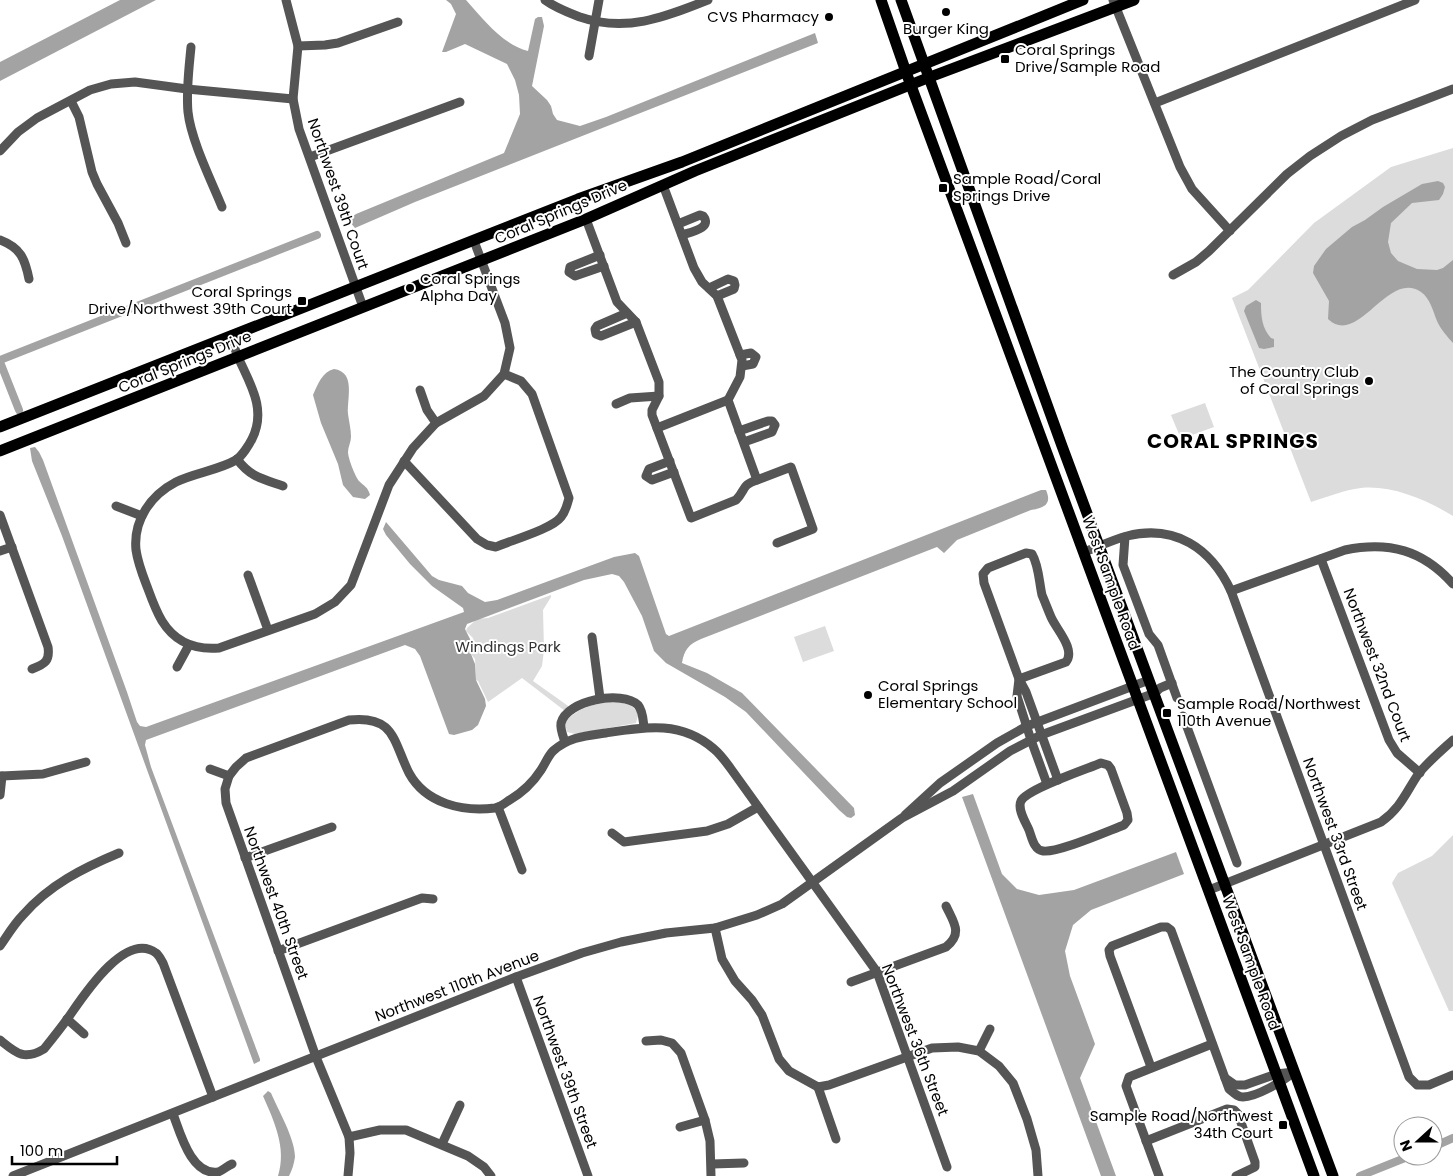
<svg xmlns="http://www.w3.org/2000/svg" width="1453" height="1176" viewBox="0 0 1453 1176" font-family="Poppins,sans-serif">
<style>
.green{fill:#dcdcdc}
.water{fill:#a3a3a3}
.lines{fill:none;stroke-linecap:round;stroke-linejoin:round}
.canal{stroke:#a3a3a3;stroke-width:8}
.minor{stroke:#555;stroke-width:9}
.major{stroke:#000;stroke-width:11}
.poi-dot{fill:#000;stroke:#fff;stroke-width:2}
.labels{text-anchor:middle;stroke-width:4;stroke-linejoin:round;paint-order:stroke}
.poi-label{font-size:15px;fill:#000;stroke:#fff;text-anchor:start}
.street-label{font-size:15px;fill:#000;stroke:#fff}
.park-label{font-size:15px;fill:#333;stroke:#fff}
.district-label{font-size:20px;font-weight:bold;letter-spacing:1px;fill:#000;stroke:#fff}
</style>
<rect width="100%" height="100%" fill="#fff"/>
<g class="green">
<path d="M1453,148V516C1427,500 1392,485 1361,488C1344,490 1327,497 1311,502L1232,298L1248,290L1314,223L1391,167Z"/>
<polygon points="1205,403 1214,427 1181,439 1171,415"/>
<polygon points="551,595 551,597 543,610 544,650 542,666 533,681 571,708 565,711 522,678 488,702 478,681 476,680 475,659 471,654 473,638 466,631 467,628 477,619 488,618"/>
<polygon points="825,626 834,651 803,662 794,637"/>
<path d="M611,702C622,703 636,703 638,716L636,723L575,734L567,732L565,723C576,708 594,704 611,702Z"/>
<polygon points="1453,835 1453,1011 1449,1011 1392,883 1398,873 1432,856"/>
</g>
<g class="water">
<polygon points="120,0 156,0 0,81 0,62"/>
<path d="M446,0H466C483,19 503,45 528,51L535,19L538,17H542L544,26L532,86L547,100L551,106L553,114L557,120L580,126L606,117L815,33L818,43L415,202L355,228L350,222L352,217L356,214L504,153L520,114L519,95L515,80L507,64L465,44L446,52H442L456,14L451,4Z"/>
<path d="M1438,181L1443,183L1445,187L1443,194L1439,200L1412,203L1391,223L1388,242L1391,253L1398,261L1417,269L1437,270L1443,268L1453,260V343C1447,336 1441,330 1437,321C1433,311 1430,298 1421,292C1388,269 1358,348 1328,319L1329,301L1313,273L1314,266L1326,249L1352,227L1365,220L1383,207L1422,184Z"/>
<path d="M1256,300L1261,303C1261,317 1262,328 1271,338L1274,339V347L1264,349L1259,348L1244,311L1246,306Z"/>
<path d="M334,369C356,372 347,398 348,414C349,422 351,429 351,437C351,442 348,447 348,452C348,458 355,476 359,481C364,486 368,487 370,495L365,499L353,497L343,485L338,464L321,423L313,395C318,384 322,372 334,369Z"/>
<path d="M35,447L39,452L43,460L127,692L137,722L140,726L146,727L464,612L463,608L432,586L410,564L386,535L383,529L386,522L432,576L439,580L462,586L468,593L485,602L497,600L614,557L635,553L639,556L666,634L669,636L1041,490H1046C1052,504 1045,508 1031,510L957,540L944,553L937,547L701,639C689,644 684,650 682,663L707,673L742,693L854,808L855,815L851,818L847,817L839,810L746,712L725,697L666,663L654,651L642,616L624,582L619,576L612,574L584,580L467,624L465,629L471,641V654L475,664L476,680L485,699L486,706L478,725L472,730L454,735L449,734L420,656L415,649L405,645L146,740L145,745L151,767L260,1059V1061L254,1064L62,536L32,461L30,448Z"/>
<polygon points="973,794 1002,874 1017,889 1039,895 1074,890 1176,852 1184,874 1091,910 1073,925 1065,951 1070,976 1095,1044 1080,1078 1116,1176 1101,1176 962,797"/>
<path d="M268,1091L271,1093C278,1110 295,1138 295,1157C294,1164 292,1170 289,1176H278C287,1148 274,1121 263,1096Z"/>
</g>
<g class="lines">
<g class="canal">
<polyline points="0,360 317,235"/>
<polyline points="0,362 19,410"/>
<polyline points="1433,1147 1453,1138"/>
<polyline points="1360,1176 1410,1156"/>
</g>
<g class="minor">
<polyline points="286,0 298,46 293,99 299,129 363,307"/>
<path d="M545,0C556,8 567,12 580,17C626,33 665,17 708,0"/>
<polyline points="1113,0 1180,167 1192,189 1230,231"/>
<polyline points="298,46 325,45 338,43 398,22"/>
<path d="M191,47C189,68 186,91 188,112C191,140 211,180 222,207"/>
<polyline points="589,56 599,0"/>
<polyline points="71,101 79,117 92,172 97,184 118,223 126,243"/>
<polyline points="1155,103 1415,0"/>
<polyline points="0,151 18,132 37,118 90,90 111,84 135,82 187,89 293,99"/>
<polyline points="310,157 460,102"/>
<polyline points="663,185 694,268 702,282 717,296 742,360 740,377 728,400 757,480 791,467 813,529 777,543"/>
<path d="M586,219L617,302L636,322L659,382V396L652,410V415L691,518L736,500C746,490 741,485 757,480"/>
<path d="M678,224L700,215L703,216C713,228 691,232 682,235"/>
<path d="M0,240C21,248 25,259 29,279"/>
<polyline points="600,255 570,267 569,272 575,276 604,266"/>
<polyline points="1173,275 1196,262 1209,251 1287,174 1310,156 1341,136 1372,120 1453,89"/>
<polyline points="709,288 728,279 734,281 735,285 734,289 717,296"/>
<polyline points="627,313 597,326 595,329 596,334 601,336 636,322"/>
<path d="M231,335C233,342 235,350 238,357C250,384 267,409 252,439C249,445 242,456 236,460C219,470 194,473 176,482C151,495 133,520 136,550C138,564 143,576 148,589C152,600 156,611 162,621C175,642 195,650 219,648L315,614L335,602L351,585L389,485L413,448L436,423L484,396L504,374L510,348L505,323L474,241"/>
<polyline points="740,355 751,353 756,357 753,364 742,366"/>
<polyline points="420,390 427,410 436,423"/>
<polyline points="616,404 630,398 659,396"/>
<polyline points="657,428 728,400"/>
<polyline points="739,431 768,421 772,421 775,425 772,432 744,442"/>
<path d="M237,459C250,477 263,479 283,486"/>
<path d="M404,461L477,539L487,545L496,547C512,540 552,529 561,517C566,511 567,505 569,498L532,394L521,381L504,374"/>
<polyline points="670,461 649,469 646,476 652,480 674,472"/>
<polyline points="116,506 142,516"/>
<path d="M0,515L48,647C50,661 45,664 32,669"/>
<polyline points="1125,537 1123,565 1149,634 1158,645 1177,698"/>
<polyline points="0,551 12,547"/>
<path d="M1084,552C1098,547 1112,540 1127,536C1175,524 1211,548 1231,591L1345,550C1389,541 1423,550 1453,584"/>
<polyline points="1321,559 1389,740 1397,753 1420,773"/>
<polyline points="248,575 268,630"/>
<polyline points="1231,591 1409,1077 1417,1085 1429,1085 1453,1075"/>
<polyline points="592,637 600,698"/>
<polyline points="177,667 189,645"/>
<path d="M1019,679L1066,662C1076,649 1056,629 1051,617C1048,610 1045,602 1042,595C1039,582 1039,566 1032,554L1026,553L988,568L983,574L984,583L1019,679L1026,692L1058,780"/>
<polyline points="1019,679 1017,696 1031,740 1047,784"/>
<polyline points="1183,716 1237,863"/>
<path d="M565,742C563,736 560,729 561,723C567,700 622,690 638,705C643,711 643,720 644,727"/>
<path d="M1101,763L1108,765L1111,769L1127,813L1128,820L1124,825C1108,831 1058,853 1043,851C1034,850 1032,838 1029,830C1026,823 1017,809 1021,801C1027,789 1087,769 1101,763Z"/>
<polyline points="210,769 229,776"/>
<polyline points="0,776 2,776 0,795"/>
<polyline points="2,776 43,774 86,762"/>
<polyline points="498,807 522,870"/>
<polyline points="905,815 940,783 997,743 1027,726 1149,680"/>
<polyline points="612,833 624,842 707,831 728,824 758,807"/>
<polyline points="245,858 332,827"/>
<path d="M1209,890L1381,822C1401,808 1406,792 1419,773C1429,761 1442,750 1453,740"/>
<polyline points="715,928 722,959 735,981 752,1000 762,1015 779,1059 789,1071 818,1087"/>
<path d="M0,946C7,936 14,924 23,915C49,885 83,868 119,853"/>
<polyline points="278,951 422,898 433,899"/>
<polyline points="516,977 588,1176"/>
<path d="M851,982L946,947C963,933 954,923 946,906"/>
<polyline points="67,1019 84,1034"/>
<path d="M0,1040C16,1053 24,1061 44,1049C52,1039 60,1029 68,1018C82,998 125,930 156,953C159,955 161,960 163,963L213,1097"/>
<polyline points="646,1041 661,1040 672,1043 681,1053 705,1120 710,1141 711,1176"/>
<polyline points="979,1051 990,1029"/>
<path d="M1151,1067L1110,956L1109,950L1112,946L1161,927H1167L1171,930L1229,1089C1234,1093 1237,1097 1243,1097C1256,1097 1284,1081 1294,1072"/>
<polyline points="1225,1078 1235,1085 1245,1085 1276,1074 1294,1072"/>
<polyline points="818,1087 829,1085 932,1048 958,1047 979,1051 999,1066 1013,1083 1027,1119 1036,1150 1038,1176"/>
<polyline points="818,1087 836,1139"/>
<path d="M173,1114C180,1132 191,1176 218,1172C222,1171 227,1166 232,1164"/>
<polyline points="680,1127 705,1120"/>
<polyline points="349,1137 380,1130 406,1130 468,1156 484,1167 491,1176"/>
<polyline points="1146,1141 1227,1109 1234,1110 1238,1114 1255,1162 1255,1167 1236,1176"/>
<polyline points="442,1144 460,1105"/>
<polyline points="712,1164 744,1163"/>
<polyline points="13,1176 516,977 582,953 621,942 666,933 715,928 757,915 782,904 902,818 953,791 1010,751 1041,735 1155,693 1160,688 1172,683"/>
<path d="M348,1176L350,1153L349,1137L316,1057L226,803L225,789L229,776L236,767L246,758L349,720C395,715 393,741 409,773C426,804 463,812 495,808C500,807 504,804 508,801C522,793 532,784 541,770C545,764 548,756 553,751C569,737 585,736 606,733C644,727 681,720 714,749C720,754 726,762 731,769L877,972L947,1167"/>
<polyline points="1159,1176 1126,1086 1129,1077 1212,1044"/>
</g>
<g class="major">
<polyline points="881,0 906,72 1314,1176"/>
<polyline points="901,0 1062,446 1333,1176"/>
<polyline points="0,427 578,199 682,162 1083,0"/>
<polyline points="0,451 586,219 695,171 930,77 1134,0"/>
</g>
</g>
<g class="poi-dot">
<circle cx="946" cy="12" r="5"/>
<circle cx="829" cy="17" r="5"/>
<rect x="1000" y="54" width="10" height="10" rx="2.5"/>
<rect x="938" y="183" width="10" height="10" rx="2.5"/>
<circle cx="410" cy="288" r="5"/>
<rect x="297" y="296" width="10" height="10" rx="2.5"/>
<circle cx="1369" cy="381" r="5"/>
<circle cx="868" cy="695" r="5"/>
<rect x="1162" y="708" width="10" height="10" rx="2.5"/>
<rect x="1278" y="1120" width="10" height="10" rx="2.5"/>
</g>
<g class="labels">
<g class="poi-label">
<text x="819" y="22" text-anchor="end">CVS Pharmacy</text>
<text x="946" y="34" text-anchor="middle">Burger King</text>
<text x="1015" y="55">Coral Springs<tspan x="1015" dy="17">Drive/Sample Road</tspan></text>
<text x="953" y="184">Sample Road/Coral<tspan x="953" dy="17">Springs Drive</tspan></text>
<text x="420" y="284">Coral Springs<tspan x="420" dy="17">Alpha Day</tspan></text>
<text x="292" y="297" text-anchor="end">Coral Springs<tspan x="292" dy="17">Drive/Northwest 39th Court</tspan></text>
<text x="1359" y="377" text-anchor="end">The Country Club<tspan x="1359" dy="17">of Coral Springs</tspan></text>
<text x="878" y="691">Coral Springs<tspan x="878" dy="17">Elementary School</tspan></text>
<text x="1177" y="709">Sample Road/Northwest<tspan x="1177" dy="17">110th Avenue</tspan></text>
<text x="1273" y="1121" text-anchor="end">Sample Road/Northwest<tspan x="1273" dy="17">34th Court</tspan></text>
</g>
<g class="street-label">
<text transform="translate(338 194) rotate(71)" y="5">Northwest 39th Court</text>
<text transform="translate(561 212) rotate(-23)" y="5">Coral Springs Drive</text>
<text transform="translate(185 362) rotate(-22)" y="5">Coral Springs Drive</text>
<text transform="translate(1111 583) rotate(70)" y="5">West Sample Road</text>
<text transform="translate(1377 665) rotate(69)" y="5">Northwest 32nd Court</text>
<text transform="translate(1335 834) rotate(70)" y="5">Northwest 33rd Street</text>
<text transform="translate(276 903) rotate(70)" y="5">Northwest 40th Street</text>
<text transform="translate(1251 963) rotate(70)" y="5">West Sample Road</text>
<text transform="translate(457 986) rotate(-21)" y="5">Northwest 110th Avenue</text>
<text transform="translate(915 1040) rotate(69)" y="5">Northwest 36th Street</text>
<text transform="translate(565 1072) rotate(70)" y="5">Northwest 39th Street</text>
</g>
<g class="park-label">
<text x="508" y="652">Windings Park</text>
</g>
<g class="district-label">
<text x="1233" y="448">CORAL SPRINGS</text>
</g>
</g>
<g transform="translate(1418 1141) rotate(249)"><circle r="24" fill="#ffffff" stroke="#999999"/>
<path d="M0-4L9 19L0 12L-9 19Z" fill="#000000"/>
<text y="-8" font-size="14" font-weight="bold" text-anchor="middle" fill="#000000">N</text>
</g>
<path d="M12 1156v8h105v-8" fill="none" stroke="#000000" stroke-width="2.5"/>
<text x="20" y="1156" font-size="15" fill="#000000" stroke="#ffffff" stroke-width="4" paint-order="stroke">100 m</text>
</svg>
